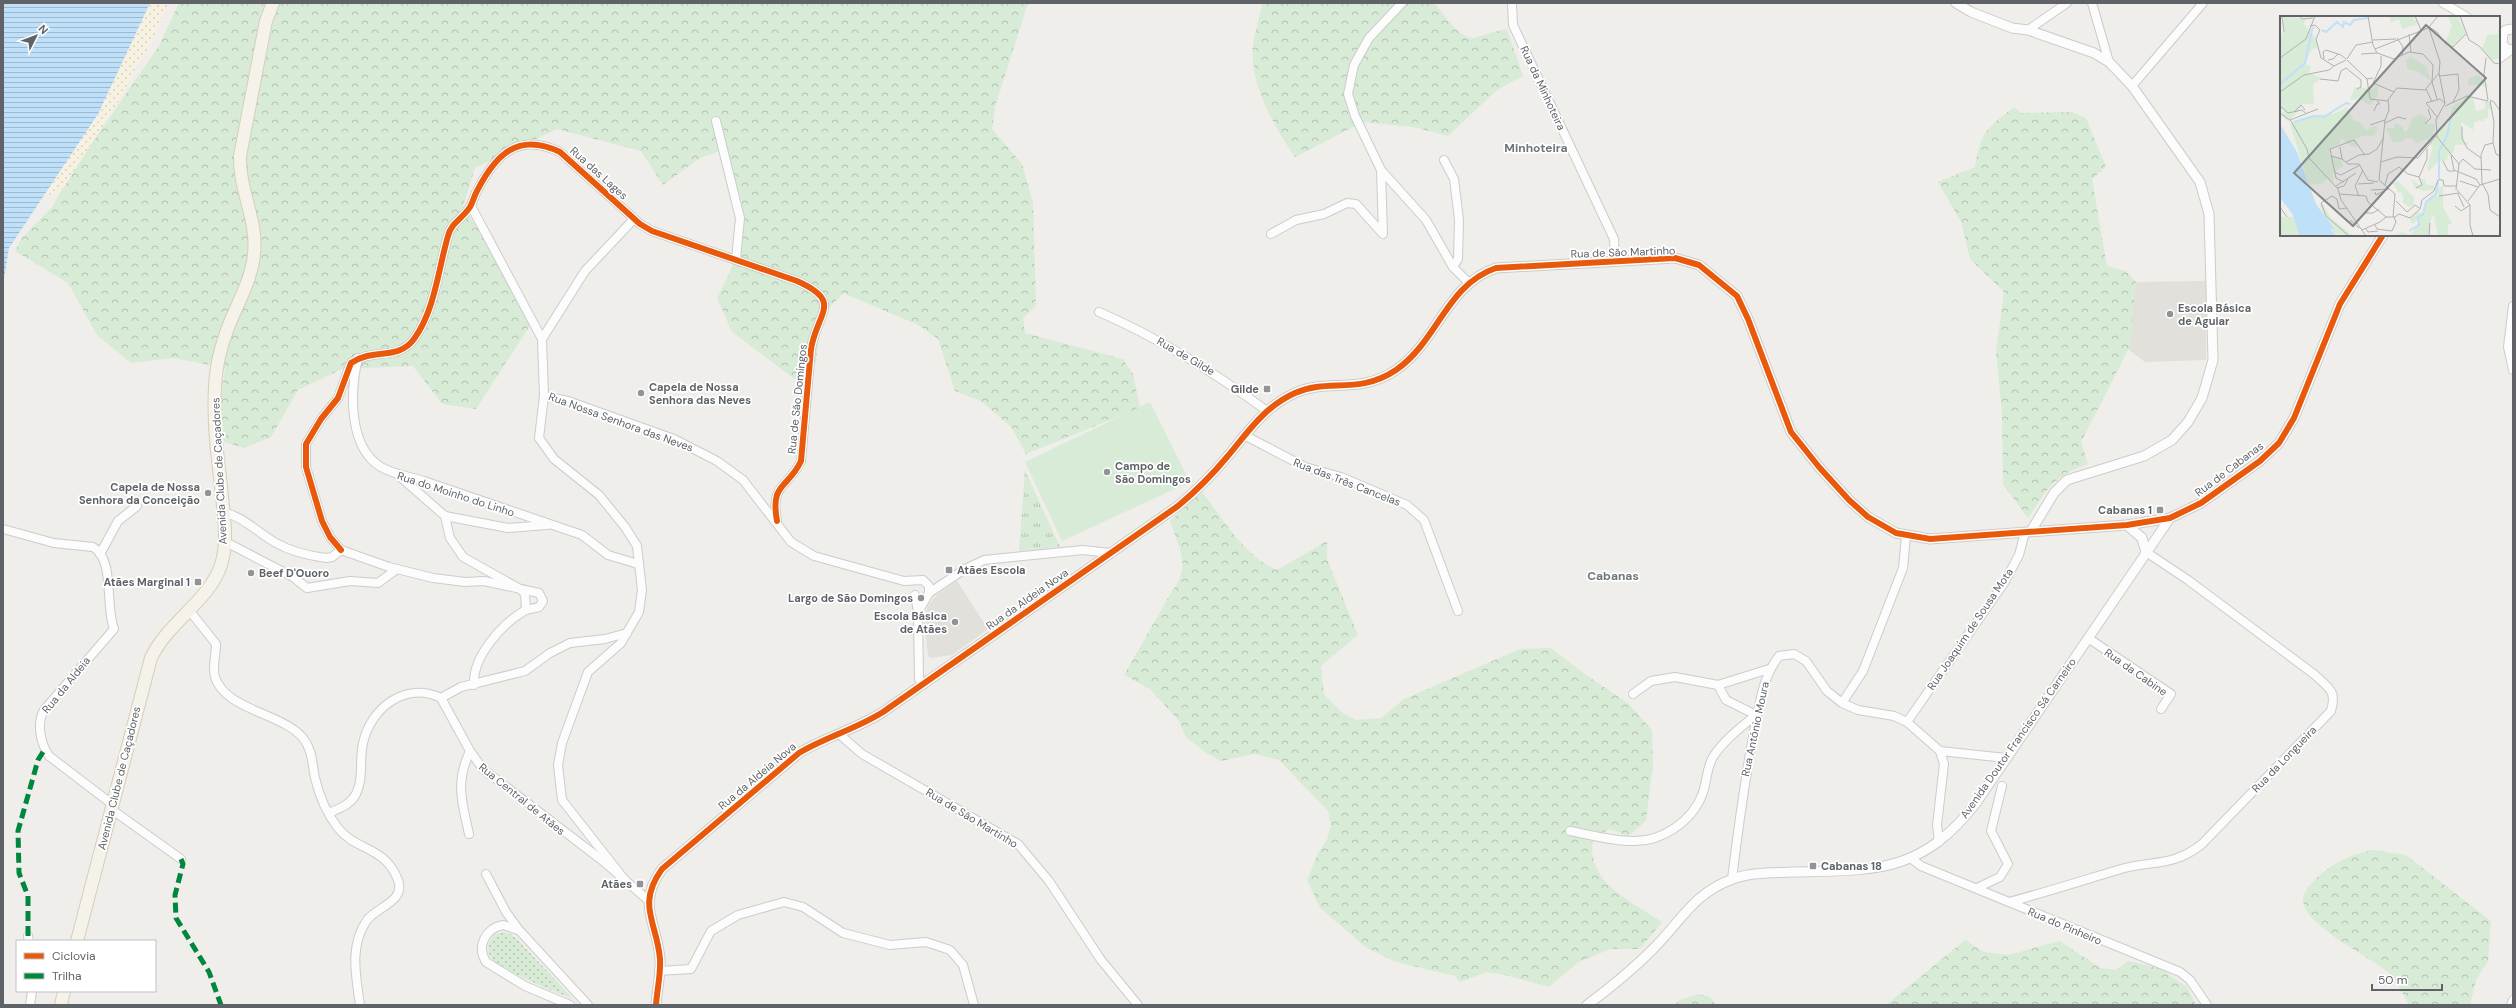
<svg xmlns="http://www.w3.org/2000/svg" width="2516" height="1008" viewBox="0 0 2516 1008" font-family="'DM Sans',sans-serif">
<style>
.education{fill:#e2e0da}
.grass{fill:url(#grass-dots)}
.forest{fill:url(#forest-crowns)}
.sand{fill:url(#sand-dots)}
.park{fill:url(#park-tufts)}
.pitch{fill:#d8ebd6}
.water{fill:url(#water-rules)}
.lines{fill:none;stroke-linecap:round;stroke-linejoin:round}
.minor-casing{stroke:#cbcccc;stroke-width:10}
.tertiary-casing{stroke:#cbcccc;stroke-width:11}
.primary-casing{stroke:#d7ceb8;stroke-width:14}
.minor{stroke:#fdfcfc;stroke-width:8}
.tertiary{stroke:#fdfcfc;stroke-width:9}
.primary{stroke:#f4f2e9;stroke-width:12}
.quiet{stroke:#00873e;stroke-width:5;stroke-dasharray:10 5;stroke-linecap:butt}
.cycleway-casing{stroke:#fff;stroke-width:8}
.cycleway{stroke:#e8590c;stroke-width:6}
.poi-dot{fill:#919496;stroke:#fff;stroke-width:1.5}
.labels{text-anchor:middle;stroke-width:3.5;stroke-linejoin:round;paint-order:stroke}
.street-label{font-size:11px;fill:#5f6368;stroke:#fff}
.poi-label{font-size:11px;font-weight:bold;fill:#5f6368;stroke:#fff;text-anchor:end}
.neighbourhood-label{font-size:12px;font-weight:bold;fill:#70757a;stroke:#fff}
.inset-river{fill:none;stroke:#bfe0f9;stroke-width:2}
.inset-road{fill:none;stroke:#b1b2b2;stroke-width:1}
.view{fill:#84888a;fill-opacity:0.15;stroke:#84888a;stroke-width:2}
.inset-edge{fill:none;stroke:#5f6368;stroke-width:2}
</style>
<defs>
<pattern id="grass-dots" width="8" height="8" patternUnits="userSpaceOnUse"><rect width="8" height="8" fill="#d8ebd6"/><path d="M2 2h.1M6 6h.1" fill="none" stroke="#b2c2b1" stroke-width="1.8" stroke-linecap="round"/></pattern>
<pattern id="forest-crowns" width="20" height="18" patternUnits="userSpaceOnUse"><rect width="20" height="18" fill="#d8ebd6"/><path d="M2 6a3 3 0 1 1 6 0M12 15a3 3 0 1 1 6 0" fill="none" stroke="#b2c2b1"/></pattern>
<pattern id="sand-dots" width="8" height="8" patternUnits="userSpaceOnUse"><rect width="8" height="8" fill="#f6f1e1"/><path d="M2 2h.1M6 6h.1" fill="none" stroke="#d5d1c4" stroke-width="1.8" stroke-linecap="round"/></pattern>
<pattern id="park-tufts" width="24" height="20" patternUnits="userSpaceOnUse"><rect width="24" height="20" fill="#d8ebd6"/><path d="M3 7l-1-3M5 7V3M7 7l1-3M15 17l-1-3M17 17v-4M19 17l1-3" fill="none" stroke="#b2c2b1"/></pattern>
<pattern id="water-rules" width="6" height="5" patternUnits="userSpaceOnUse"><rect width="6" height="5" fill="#bfe0f9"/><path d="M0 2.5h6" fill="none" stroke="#9eb9cd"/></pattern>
</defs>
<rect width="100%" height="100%" fill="#efeeea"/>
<g class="education">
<polygon points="2206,281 2206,360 2145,362 2128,349 2136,282"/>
<polygon points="957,581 988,629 952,655 931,658 928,656 924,616 929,604 938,594"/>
</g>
<path class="grass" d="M504,932L512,935L518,940L573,999C556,992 498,970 490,956C486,949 489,942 493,935Z"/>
<g class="forest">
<polygon points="179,3 1028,3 995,107 992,129 1022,164 1033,203 1036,305 1023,318 1025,333 1123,359 1133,374 1140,408 1026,454 1012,428 981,401 955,391 938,339 918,325 843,293 822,316 816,361 808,389 732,332 717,298 740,251 742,201 723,150 700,158 663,185 641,151 557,129 475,168 463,206 502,265 531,324 476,409 442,404 413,366 342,369 298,390 271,437 244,448 214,439 225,368 174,358 131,363 97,335 68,283 15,251 22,238 52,207 72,172 159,46"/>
<path d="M1263,3H1434C1443,13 1460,40 1474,38C1485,35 1495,31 1507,29L1523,76L1497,90L1448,136L1413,127L1363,122L1295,157C1274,127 1249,83 1253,45C1255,31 1260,16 1263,3Z"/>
<path d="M2014,107L2021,113L2072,112L2086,118L2106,167L2092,179L2107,266L2126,271L2136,282L2130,346L2081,442L2088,464C2055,475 2047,489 2029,517H2027L2003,484L2002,413L1996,352L2004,292L1970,259L1961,222L1938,182L1975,167C1981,131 1986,129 2014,107Z"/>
<path d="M1202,492C1223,519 1244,556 1277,570L1327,541V559L1358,635L1321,666L1324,694L1341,712L1356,720L1381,718L1404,699L1520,649L1551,648L1586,675L1628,703L1652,730L1653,764L1646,821L1628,836L1610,829L1593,838C1585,883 1631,901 1662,922L1640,949H1610L1577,963L1549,987L1505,975L1487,972L1460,982L1455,976L1396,962L1367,948L1320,908L1307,880L1318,853L1327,840L1331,825L1328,811L1279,760L1255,754L1221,761L1206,753L1186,737L1179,721L1150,689L1124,675L1172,591C1192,566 1179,548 1170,521Z"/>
<path d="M2372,850L2406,855L2491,921L2488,961L2476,980L2470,1005H2409C2403,995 2396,979 2388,972C2369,956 2305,926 2303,901C2302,894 2309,886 2314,881C2328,865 2352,854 2372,850Z"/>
<polygon points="1965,940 1984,952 2009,955 2059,941 2101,968 2116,970 2128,961 2159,968 2187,987 2196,1005 1886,1005"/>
<polygon points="1699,994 1710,997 1716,1005 1674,1005 1680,1000"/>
</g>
<polygon class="sand" points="150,3 169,3 148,48 134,71 122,96 64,187 57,194 44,195 98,114"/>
<polygon class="park" points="1025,470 1060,547 1019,551"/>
<polygon class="pitch" points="1150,402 1190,482 1062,541 1025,462"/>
<polygon class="water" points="3,3 150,3 98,114 9,248 3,285"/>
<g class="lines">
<g class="minor-casing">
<g id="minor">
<polyline points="1402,3 1369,38 1354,65 1348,94 1355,116 1381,170 1426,220 1453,267 1468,282"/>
<polyline points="1512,3 1513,25 1614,239 1615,260"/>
<polyline points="2092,3 2109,62"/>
<polyline points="2443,3 2467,17"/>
<polyline points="2028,30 2067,3"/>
<polyline points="2132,86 2203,3"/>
<polyline points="716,121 740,218 736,259"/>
<polyline points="1444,160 1454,179 1459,220 1458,259 1453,267"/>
<polyline points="471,206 542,339 544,396 539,438 554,459 599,495 625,527 637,546 642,590 639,612 621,643 588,672 562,743 558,765 562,800 624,879"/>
<polyline points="1271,234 1296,220 1324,214 1347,203 1356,204 1383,234 1381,170"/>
<polyline points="2513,306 2508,347 2513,370"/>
<path d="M1099,312C1159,338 1214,372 1267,411"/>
<polyline points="542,339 585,271 634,219"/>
<path d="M358,358C350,391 348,447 381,467C395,475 409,476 424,481L582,535L608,555L638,564"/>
<polyline points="544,396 568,401 674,439 717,461 743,480 791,542 814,556 904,581 923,580 929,586 929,593"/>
<polyline points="1244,435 1305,467 1341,477 1407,505 1424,520 1458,611"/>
<polyline points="398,475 445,516 450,538 463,557 520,589 525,594 526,610"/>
<path d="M223,512C244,517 258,533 276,543C290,551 311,556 326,558L332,557L341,550"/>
<polyline points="445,516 508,528 547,525"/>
<path d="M3,529L54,543L93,547C115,559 105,606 114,629L44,710C36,724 41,744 49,756L112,804"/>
<polyline points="224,541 293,577 307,588 350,581 378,583 397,569"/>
<path d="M341,550L330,537L322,521L306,467V444L321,419L338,398L351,363C372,348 398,361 414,339C435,310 438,270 448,236C451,223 463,218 470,207C473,202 474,196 477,191C496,154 518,132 560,152L640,224L652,231L797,281C844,302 817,312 811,349L801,461C788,489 770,482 777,521"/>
<path d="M341,550L389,567L433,578L465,582L484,581L539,593L543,601L539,607C534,609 529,608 524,611C502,624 472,657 474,685"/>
<polyline points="100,554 118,521 137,506"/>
<polyline points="915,595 918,612 919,679 923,685"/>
<path d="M189,610L216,644C216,654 212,668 215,677C225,710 282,713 303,738C313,751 312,764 315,778C319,795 327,814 338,828C356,851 385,846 398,880C406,901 377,907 367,920C349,946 356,976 360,1005"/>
<polyline points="918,612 929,593 965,569 984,560 1083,550 1110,553"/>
<polyline points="2088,638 2171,694 2161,709"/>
<polyline points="1718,685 1726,700 1756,715"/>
<polyline points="1633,694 1651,681 1675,677 1718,685 1769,669"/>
<polyline points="441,698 461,687 525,671 550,653 570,643 605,639 627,633"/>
<polyline points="1842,703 1863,671 1903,568 1906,536"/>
<polyline points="1907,722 2004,583 2019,555 2025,532"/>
<polyline points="839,734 862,754 1018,844 1049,881 1101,960 1138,1005"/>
<polyline points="1940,751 2006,758"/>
<polyline points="111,809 181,859"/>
<path d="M329,813C340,808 350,805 356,794C364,778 359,761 363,743C371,708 405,681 441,698L470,751L483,769L603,861L648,900"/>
<path d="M1570,831C1591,835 1612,841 1633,841C1662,842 1692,821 1702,795C1707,783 1706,769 1713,757C1723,741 1741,727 1756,715"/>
<path d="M469,834C462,802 455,783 470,751"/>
<polyline points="1912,859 1921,866 2180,972 2190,980 2207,1005"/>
<polyline points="486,874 506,912 519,930 588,1005"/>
<path d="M1732,879C1738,829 1745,780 1754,731C1760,704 1762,678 1779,656L1794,654L1806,661L1827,691L1842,703L1858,710L1894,716L1907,722L1940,751L1944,764L1937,825L1939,842"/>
<polyline points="1977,888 2000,877 2008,864 1991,831 2002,786"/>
<path d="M2009,902C2047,892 2084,880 2121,869C2154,860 2173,867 2202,844L2331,711C2337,691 2329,688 2315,675L2188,580L2146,552"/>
<path d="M518,930L503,925C486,928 476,946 486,962L525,986L570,1005"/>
<polyline points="28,936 29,941"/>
<polyline points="659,971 691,969 711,931 738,915 784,902 803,907 843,933 890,945 926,942 950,950 963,965 974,1005"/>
<polyline points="30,1005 32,991"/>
<polyline points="2511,1005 2513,1000"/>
</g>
</g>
<g class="tertiary-casing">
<g id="tertiary">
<polyline points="1956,3 1971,12 2012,28 2028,30 2094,53 2109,62 2132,86 2200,182 2209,214 2213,360 2202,398 2188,422 2172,440 2144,456 2067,480 2054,493 2031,531"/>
<polyline points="2503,33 2502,44 2507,49 2513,50"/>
<polyline points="2499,37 2506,30 2513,29"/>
<polyline points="2499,58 2510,50"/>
<polyline points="2127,525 2142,538 2146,552"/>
<path d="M656,1005C657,990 661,974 660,959C657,922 636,905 662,869L799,753C826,737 856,729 883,712L1178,506C1196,491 1212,475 1227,457C1248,432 1264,407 1295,393C1328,378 1359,395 1396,370C1438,341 1446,285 1496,268L1675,258L1699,265L1737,296L1748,319L1791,432L1819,467L1849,500L1868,517L1896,533L1930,539L2127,525L2170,518L2201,503L2260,461L2279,443L2294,418L2340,304L2383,235"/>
<path d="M1587,1005C1610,988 1632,970 1652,950C1680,923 1693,893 1733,879C1752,872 1773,873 1793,872C1875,870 1921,874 1976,803L2170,518"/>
</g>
</g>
<g class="primary-casing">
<g id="primary">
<path d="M77,941L151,658C168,622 209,601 221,565C229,541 223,511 221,486C217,453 213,420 215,387C216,361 224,335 235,311C243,293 252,275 254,254C258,221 239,190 240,156L266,21L273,3"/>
<polyline points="61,1005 64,991"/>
</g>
</g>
<use href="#minor" class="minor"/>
<use href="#tertiary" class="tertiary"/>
<use href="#primary" class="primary"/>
<g class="quiet">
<polyline points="181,859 183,864 175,895 176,918 209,972 221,1005"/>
<polyline points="28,936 28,896 19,873 18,831 38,760 45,749"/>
</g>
<g class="cycleway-casing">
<g id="cycleway">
<path d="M341,550L330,537L322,521L306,467V444L321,419L338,398L351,363C372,348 398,361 414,339C435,310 438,270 448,236C451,223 463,218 470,207C473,202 474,196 477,191C496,154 518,132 560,152L640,224L652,231L797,281C844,302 817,312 811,349L801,461C788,489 770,482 777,521"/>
<path d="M656,1005C657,990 661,974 660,959C657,922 636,905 662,869L799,753C826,737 856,729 883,712L1178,506C1196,491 1212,475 1227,457C1248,432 1264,407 1295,393C1328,378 1359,395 1396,370C1438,341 1446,285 1496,268L1675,258L1699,265L1737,296L1748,319L1791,432L1819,467L1849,500L1868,517L1896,533L1930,539L2127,525L2170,518L2201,503L2260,461L2279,443L2294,418L2340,304L2383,235"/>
</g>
</g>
<use href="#cycleway" class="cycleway"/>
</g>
<g class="poi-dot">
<circle cx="2170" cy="314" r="4"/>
<rect x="1263" y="385" width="8" height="8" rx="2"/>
<circle cx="641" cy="393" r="4"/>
<circle cx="1107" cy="472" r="4"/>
<circle cx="208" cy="493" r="4"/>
<rect x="2156" y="506" width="8" height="8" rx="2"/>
<rect x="945" y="566" width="8" height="8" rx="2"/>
<circle cx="251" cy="573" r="4"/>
<rect x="194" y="578" width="8" height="8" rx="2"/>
<circle cx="921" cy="598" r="4"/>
<circle cx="955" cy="622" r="4"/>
<rect x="1809" y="862" width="8" height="8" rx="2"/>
<rect x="636" y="880" width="8" height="8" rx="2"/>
</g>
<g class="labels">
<g class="street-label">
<text transform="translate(1543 88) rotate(65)" y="4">Rua da Minhoteira</text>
<text transform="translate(599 173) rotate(42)" y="4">Rua das Lages</text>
<text transform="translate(1623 252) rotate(-2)" y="4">Rua de São Martinho</text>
<text transform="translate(1186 356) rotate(30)" y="4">Rua de Gilde</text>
<text transform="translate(797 399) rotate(-84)" y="4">Rua de São Domingos</text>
<text transform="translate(621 422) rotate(20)" y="4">Rua Nossa Senhora das Neves</text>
<text transform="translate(2229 469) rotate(-37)" y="4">Rua de Cabanas</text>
<text transform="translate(219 471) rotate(-93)" y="4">Avenida Clube de Caçadores</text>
<text transform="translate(1347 482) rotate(21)" y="4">Rua das Três Cancelas</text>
<text transform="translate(456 494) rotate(18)" y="4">Rua do Moinho do Linho</text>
<text transform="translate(1027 599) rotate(-35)" y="4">Rua da Aldeia Nova</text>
<text transform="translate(1970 629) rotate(-56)" y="4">Rua Joaquim de Sousa Mota</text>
<text transform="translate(2136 672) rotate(35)" y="4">Rua da Cabine</text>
<text transform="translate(66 685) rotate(-51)" y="4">Rua da Aldeia</text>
<text transform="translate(1755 729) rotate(-78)" y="4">Rua António Moura</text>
<text transform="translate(2018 738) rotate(-55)" y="4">Avenida Doutor Francisco Sá Carneiro</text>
<text transform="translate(2284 759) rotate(-46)" y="4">Rua da Longueira</text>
<text transform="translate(757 776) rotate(-40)" y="4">Rua da Aldeia Nova</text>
<text transform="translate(119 778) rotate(-76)" y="4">Avenida Clube de Caçadores</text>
<text transform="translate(522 799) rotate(39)" y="4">Rua Central de Atães</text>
<text transform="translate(972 818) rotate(31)" y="4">Rua de São Martinho</text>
<text transform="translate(2065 926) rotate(23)" y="4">Rua do Pinheiro</text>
</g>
<g class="poi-label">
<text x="2178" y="312" text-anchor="start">Escola Básica<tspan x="2178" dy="13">de Aguiar</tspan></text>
<text x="649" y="391" text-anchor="start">Capela de Nossa<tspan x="649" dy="13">Senhora das Neves</tspan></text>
<text x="1259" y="393">Gilde</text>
<text x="1115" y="470" text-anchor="start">Campo de<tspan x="1115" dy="13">São Domingos</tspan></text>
<text x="200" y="491">Capela de Nossa<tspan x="200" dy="13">Senhora da Conceição</tspan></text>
<text x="2152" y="514">Cabanas 1</text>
<text x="957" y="574" text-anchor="start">Atães Escola</text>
<text x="259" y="577" text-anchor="start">Beef D'Ouoro</text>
<text x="190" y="586">Atães Marginal 1</text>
<text x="913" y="602">Largo de São Domingos</text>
<text x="947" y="620">Escola Básica<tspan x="947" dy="13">de Atães</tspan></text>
<text x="1821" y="870" text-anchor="start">Cabanas 18</text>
<text x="632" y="888">Atães</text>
</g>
<g class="neighbourhood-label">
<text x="1536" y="152">Minhoteira</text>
<text x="1613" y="580">Cabanas</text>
</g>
</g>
<g transform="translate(2280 16)">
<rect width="220" height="220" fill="#efeeea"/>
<path d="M3,0L25,3L24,8L37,24V32L32,33L25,48L31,50L29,57L41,62L33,69L34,88H22L19,95L8,105L1,99L5,94L0,93V22L4,15ZM109,0H132L138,8L122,13L119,3L111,7ZM177,0L186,17L173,30L165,27L172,10L168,1ZM220,0V43L211,44L202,33L207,19L218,18ZM131,41L146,50L151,65L137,55L127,53L126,44ZM199,59L208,70L206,73L202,69H188L189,62ZM95,70L98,71V79L91,89L85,87L79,81L75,84L70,83L75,71L93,73ZM187,81L193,82L196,95L205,93V85L210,86L213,93H208V102L204,103V106L200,104L194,107L193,114L181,106L184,125L190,128L175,129L173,137L168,139L167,144L158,146L149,155L147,151L153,131L149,127L157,121L162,109L169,108L172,91ZM67,91L74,105L80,107L87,114L94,110L98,111L94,120H83L75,123L79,130L72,131L61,122L59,128L51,131L49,138L61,143L63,150L53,156V166L47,163L42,168L29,169L10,108L36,99L54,98ZM141,98L149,103L147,108H155L153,118L148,123L137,127L131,122H126L121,126H113L106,112H114L115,107L123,111L124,116L127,115L132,102ZM131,163L140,170L142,168L140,163H145L146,169H154V173L145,175L135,172ZM118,165L134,181V189L129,191L122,186L124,182L121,176L119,177L113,167ZM163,170V191L172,207L168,209V220H158L154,200L152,199L148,220H114L116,217L117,219L122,216L131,219L138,207L137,204L132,208L130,203L138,196L143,197L146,185L155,179L159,181L157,173ZM43,188L50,201L73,220L53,217V213L44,202L40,189ZM0,198L1,201H14L21,220L0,219Z" fill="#d8ebd6"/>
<path d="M0,108L17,136L36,188L55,214L51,213L53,217L58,220H20L12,197L0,182Z" fill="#bfe0f9"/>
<path class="inset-river" d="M42,14L46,16L57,6L63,11L64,6L70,9L74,4L88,2M0,68L25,47L32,14L34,11M14,106L34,100L44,101L66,87L70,88M159,163V135L167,120L171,100M129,215L139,209L138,201L143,199L146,186L156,178L158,166"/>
<path class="inset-road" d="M2,0L4,16M19,0L22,3L33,2M88,0L93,29L97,37L114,43L129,36L143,38L153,49L152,66M135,0L141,14M180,0L189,24L199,30L214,47L220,48M30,10L35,9L40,14L36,23L41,42L54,50L66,44M149,11L157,16L166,28L173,31L187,17M149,11L158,0M129,18L131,36M117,22L123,31L122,39M93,24L116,23M95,33L148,12M81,38L97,37M101,40V50L93,67L114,76M0,42L26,23L35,0M206,42L204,58L208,84M44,43L43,36L46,34L61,39L66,43M67,43L76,29L93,26M48,44L53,43L58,38M67,44L87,63L93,62M66,52L81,64V71L77,73M159,57L165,87L156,104L157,121L179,148L176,174M160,60L178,58L179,74L173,86M40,63L58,65L61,55L66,52M87,63L90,83L108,85M152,66L157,83M146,73L152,86M0,76L24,59L49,54L54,50M210,84L214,86L220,95M210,85L214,106L213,127L216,138L220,140M0,90L8,97L22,94L27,98M165,90L187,80L208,85M94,95L97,88H100L97,85M14,96L21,89L25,94M0,97L11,105L27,133L29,142L58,173L61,184L86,220M157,101L146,87L160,83L165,87M10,104L38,93M105,104L109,94L108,84L117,72L145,74L159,57L160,46L149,12M105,104L99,164L115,178L113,201M105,107L118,101L126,103M145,108L151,102L148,93M90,109L105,104M182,111V122L187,132L201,142M213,127L205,129L201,139L202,167L208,178L210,194L220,201M60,131L62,143M171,139L174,154L196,163L200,169M51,140L62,143L68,148H79L88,164L98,166M163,145L168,155H175M66,146L79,139L89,138L97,133L104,121M101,146L117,141L138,142L156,120M179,148L183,143L195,153L211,154M54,156L61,159L80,149M139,161L147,143V133M180,165L198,171M64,166L56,162L50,133L74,124L85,139M78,168L94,167M105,169L108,158L119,151L128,158L139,161M56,170L76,157M57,172L64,170L68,163M136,172L142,169L139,161M91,174L109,173M177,174L190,189M95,176L96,179L104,175M59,178L86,180L88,186L106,201M178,178L184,191M79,180L75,170L83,154M159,180L179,177M116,185L127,196L135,189L139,192M188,185L200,169L220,163M190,189V209L193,220M175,190L181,195L190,189M0,191L7,201M67,192L59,193L57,183L52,180L41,187L46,200L69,220M86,197H93L99,193M70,204L79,212M95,209L97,213L112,215M86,213L88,216L98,215M82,214L100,206L106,201H115L119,198L130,202L140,193L142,184L154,175L158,164H163L164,170H176M112,215L116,206L114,201M149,220L150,207"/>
<path class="view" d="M146,9L206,62L73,210L14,157Z"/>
<rect width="220" height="220" class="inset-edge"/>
</g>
<rect width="2516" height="1008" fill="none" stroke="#5f6368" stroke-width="8"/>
<rect x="16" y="940" width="140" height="52" fill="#ffffff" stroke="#bfc1c3"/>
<rect x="24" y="953" width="20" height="6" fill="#e8590c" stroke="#bfc1c3"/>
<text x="52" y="960" font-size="12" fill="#5f6368">Ciclovia</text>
<rect x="24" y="973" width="20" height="6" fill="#00873e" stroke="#bfc1c3"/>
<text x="52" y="980" font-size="12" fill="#5f6368">Trilha</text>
<g transform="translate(36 36) rotate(48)" stroke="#ffffff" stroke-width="3" paint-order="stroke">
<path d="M0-3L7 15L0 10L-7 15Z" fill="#5f6368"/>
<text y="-6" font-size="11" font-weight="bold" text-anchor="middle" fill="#5f6368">N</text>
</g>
<path d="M2372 984v6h70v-6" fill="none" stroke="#5f6368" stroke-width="2"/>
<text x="2378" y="984" font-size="12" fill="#5f6368" stroke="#ffffff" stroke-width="3" paint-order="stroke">50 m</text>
</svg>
